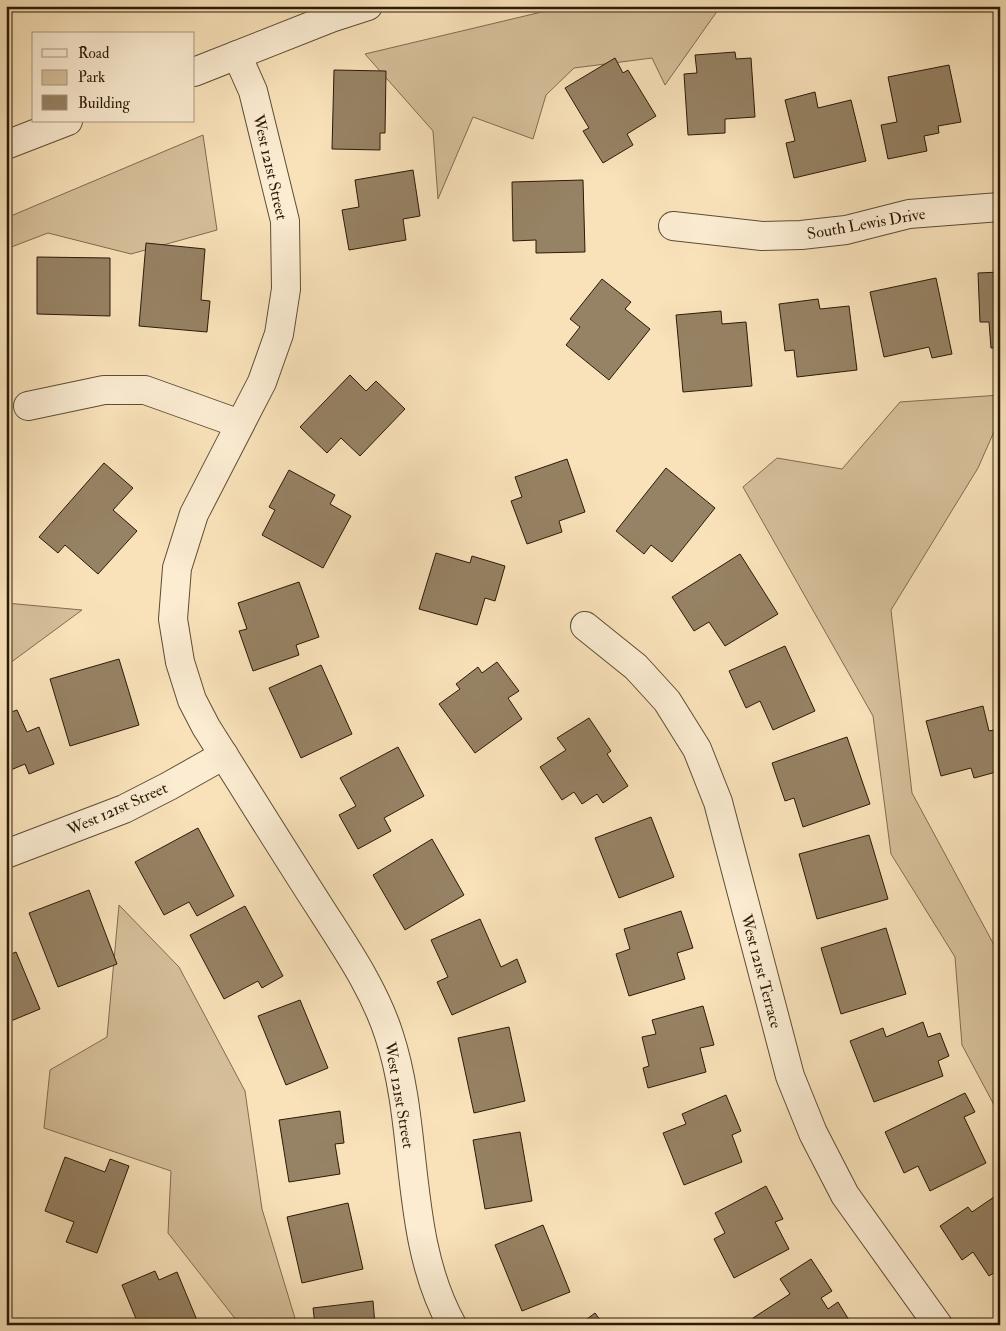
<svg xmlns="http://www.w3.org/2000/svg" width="1006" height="1331" viewBox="0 0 1006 1331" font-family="'IM FELL Double Pica',serif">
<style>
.green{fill:#d6c09b;stroke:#806d50}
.building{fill:#968264;stroke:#2b1a06}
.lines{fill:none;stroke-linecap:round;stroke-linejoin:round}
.minor-casing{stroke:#5e4c33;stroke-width:30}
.minor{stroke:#fbecd2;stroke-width:28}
.labels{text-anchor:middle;stroke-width:4;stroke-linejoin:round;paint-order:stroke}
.street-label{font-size:16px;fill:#2b1a06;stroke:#fbecd2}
</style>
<rect width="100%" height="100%" fill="#f9e2ba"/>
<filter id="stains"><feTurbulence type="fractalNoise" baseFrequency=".004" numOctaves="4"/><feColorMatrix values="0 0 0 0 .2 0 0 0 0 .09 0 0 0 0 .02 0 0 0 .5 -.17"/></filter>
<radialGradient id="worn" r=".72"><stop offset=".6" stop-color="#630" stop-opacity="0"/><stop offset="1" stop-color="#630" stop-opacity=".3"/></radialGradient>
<g class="green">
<polygon points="550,10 718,10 665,85 652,58 574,68 546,95 533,139 473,117 438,199 433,131 365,54"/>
<polygon points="203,135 217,230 131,254 48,233 6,249 6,218"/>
<polygon points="1000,395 1000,418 978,468 891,610 912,793 1000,956 1000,1116 962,1045 955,957 891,854 873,716 743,487 777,458 842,469 900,402"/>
<polygon points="6,603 82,610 6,666"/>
<polygon points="119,905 179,967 245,1091 262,1209 297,1325 239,1325 237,1321 168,1233 171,1171 44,1128 50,1070 107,1037"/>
</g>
<g class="building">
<polygon points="735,52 736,59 751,58 755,117 725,119 725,133 688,135 684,74 697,73 695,55"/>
<polygon points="615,58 623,73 628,70 656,116 627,134 633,145 603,163 583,131 589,128 565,88"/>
<polygon points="949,65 961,122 938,126 939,133 924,136 927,151 888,159 881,125 897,122 888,77"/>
<polygon points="334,70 386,71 385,133 380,133 380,150 332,149"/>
<polygon points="815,92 818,108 851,100 866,161 794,178 786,143 795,141 785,100"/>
<polygon points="413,170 420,216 403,219 406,240 349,250 342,210 359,207 355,180"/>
<polygon points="583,180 585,252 536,253 536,240 513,241 512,182"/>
<polygon points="146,243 205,249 201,300 210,301 207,332 139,326"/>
<polygon points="37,257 110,258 110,316 37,314"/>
<polygon points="1000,272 1000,347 991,348 989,322 980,322 978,273"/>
<polygon points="936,278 952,354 932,358 929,347 884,357 870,292"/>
<polygon points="602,279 631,302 625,309 650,329 609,380 566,345 580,327 570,319"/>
<polygon points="818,299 820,309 849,306 857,370 797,377 794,350 785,351 779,304"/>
<polygon points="721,311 722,324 746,322 752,386 683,392 676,315"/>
<polygon points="350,375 366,391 376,381 405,409 360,456 341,438 327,453 300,427"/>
<polygon points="567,459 585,512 559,521 562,532 527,544 511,501 522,497 515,477"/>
<polygon points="104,463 133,488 113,510 137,531 98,574 65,545 58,553 39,537"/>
<polygon points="666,468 715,508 672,562 651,545 644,554 616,531"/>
<polygon points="289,470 335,495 330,504 351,516 323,568 262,535 275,510 269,507"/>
<polygon points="436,553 470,563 472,556 505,566 495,601 485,598 477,625 419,609"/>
<polygon points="740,554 778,614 725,646 709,622 694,631 672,597"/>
<polygon points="299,582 319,637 296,645 299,655 253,671 239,631 247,629 238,603"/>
<polygon points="785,646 815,711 773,730 760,701 746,708 729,671"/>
<polygon points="119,659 139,725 70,746 50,679"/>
<polygon points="497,662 519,691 508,698 522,719 475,753 439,704 460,689 456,684 478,667 482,673"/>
<polygon points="321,665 352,734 301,758 269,688"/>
<polygon points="983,706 989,731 999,729 1000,771 974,778 971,768 941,776 926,721"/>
<polygon points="17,710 27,732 39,727 54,764 29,774 25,764 6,772 6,714"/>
<polygon points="589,718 611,751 607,754 628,786 603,803 597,794 582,804 574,792 562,800 540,767 566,750 557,738"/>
<polygon points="847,737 870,804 803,827 794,798 785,801 772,763"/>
<polygon points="398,747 424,796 384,818 391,831 358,849 339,815 356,806 340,778"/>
<polygon points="651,817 674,877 619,898 595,838"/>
<polygon points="198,828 234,896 197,916 189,902 164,915 135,862"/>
<polygon points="869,835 888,899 817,919 799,854"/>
<polygon points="432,839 464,895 405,930 373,875"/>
<polygon points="89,890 117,964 58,987 29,913"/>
<polygon points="245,906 283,976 262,988 258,981 224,999 190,935"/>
<polygon points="681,911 693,948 677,953 685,979 629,996 616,954 630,949 624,929"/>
<polygon points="480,919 501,967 517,959 526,982 452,1015 437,982 448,977 431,940"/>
<polygon points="886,928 906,994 841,1014 821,948"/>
<polygon points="16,952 40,1009 6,1023 6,956"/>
<polygon points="300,1000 328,1068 286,1085 258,1016"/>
<polygon points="703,1006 714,1045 700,1048 706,1072 648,1088 643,1068 649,1066 642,1037 656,1034 652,1020"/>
<polygon points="923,1022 928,1037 940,1033 949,1056 938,1061 943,1076 874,1102 850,1041 883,1028 886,1037"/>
<polygon points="509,1027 525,1101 474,1113 458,1038"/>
<polygon points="965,1093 975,1112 964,1117 986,1163 930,1191 918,1166 904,1173 885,1132"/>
<polygon points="726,1095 741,1131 732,1135 742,1162 684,1185 663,1133 686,1124 682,1114"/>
<polygon points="340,1111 344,1143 335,1144 340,1174 289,1182 279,1120"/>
<polygon points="520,1132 532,1201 485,1209 473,1140"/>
<polygon points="65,1157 105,1172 110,1159 129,1166 97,1253 66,1242 74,1222 45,1211"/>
<polygon points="766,1186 783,1219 775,1222 789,1249 734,1278 714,1239 725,1233 715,1213"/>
<polygon points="1000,1193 1000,1269 989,1276 973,1252 962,1260 940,1226 968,1207 972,1212"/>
<polygon points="348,1203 363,1269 302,1283 287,1217"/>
<polygon points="543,1225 570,1292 522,1311 495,1245"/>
<polygon points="811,1259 832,1291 821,1298 828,1309 838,1302 852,1325 757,1325 753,1318 790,1294 780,1279"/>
<polygon points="155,1271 159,1280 177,1272 199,1325 147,1325 145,1319 137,1321 122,1285"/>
<polygon points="373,1301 375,1325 315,1325 313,1308"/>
<polygon points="595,1313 604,1325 579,1325"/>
</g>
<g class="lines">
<g class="minor-casing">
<g id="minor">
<path d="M237,55L253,91L285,221L286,289L279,334L262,382L194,514L177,568L173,619L180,662L192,700L206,727C244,787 281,847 319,906C345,947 374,988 389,1035C420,1129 403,1236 452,1325"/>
<polyline points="194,72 331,18 368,6"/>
<polyline points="6,145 68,121"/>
<polyline points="673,226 762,236 801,235 846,230 909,214 1000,207"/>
<polyline points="28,406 104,390 145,390 240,424"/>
<polyline points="585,626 636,667 667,701 697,749 718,802 790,1076 813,1133 845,1195 938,1325"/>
<polyline points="6,854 124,809 169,786 224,755"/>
</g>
</g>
<use href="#minor" class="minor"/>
</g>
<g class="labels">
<g class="street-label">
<text transform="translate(271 167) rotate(77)" y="6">West 121st Street</text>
<text transform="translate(866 223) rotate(-10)" y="6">South Lewis Drive</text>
<text transform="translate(117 808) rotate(-24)" y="6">West 121st Street</text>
<text transform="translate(762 971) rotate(75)" y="6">West 121st Terrace</text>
<text transform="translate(400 1095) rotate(80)" y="6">West 121st Street</text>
</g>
</g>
<rect width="1006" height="1331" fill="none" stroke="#f9e2ba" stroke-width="25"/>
<rect x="8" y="8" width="991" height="1316" fill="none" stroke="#2b1a06" stroke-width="2.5"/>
<rect x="12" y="12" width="981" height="1306" fill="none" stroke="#2b1a06"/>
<rect x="32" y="32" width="162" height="90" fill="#fbecd2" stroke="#a89880"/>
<rect x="42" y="49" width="25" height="8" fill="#fbecd2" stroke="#a89880"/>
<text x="78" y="58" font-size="15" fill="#2b1a06">Road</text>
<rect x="42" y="70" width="25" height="15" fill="#d6c09b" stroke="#a89880"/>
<text x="78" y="82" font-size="15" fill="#2b1a06">Park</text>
<rect x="42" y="95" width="25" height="15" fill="#968264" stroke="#a89880"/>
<text x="78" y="108" font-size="15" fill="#2b1a06">Building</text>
<rect width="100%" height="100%" filter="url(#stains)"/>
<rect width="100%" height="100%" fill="url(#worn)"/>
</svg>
